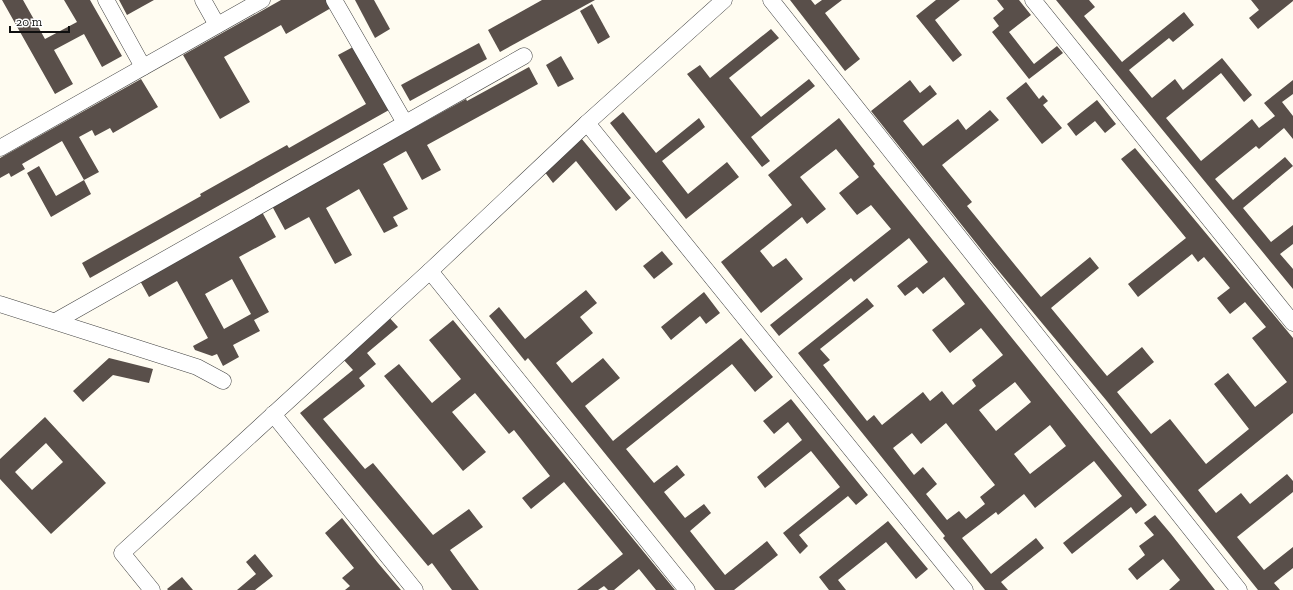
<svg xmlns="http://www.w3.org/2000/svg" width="1293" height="590" viewBox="0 0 1293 590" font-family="'Zilla Slab',serif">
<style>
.building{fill:#594f4a;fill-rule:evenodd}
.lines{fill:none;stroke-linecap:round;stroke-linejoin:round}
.street-casing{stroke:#424242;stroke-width:17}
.street{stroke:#fff;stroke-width:16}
</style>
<rect width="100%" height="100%" fill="#fffcf1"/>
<g class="building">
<polygon points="2,0 23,0 45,39 77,22 64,0 90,0 122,56 102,67 84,34 54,50 73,84 55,94"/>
<polygon points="119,0 154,0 127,15"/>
<polygon points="281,0 327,0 331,8 286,34 281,25 224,57 250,102 220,119 183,55"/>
<polygon points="355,0 374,0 390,29 375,38"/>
<polygon points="542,0 595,0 500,52 488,30"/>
<polygon points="790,0 811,0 815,5 822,0 842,0 825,13 860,59 845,71"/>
<polygon points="936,0 960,0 935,20 962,55 953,62 916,16"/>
<polygon points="997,0 1019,0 1031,15 1009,32 1034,64 1057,46 1063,53 1029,79 992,32 999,26 993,18 1004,9"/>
<polygon points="1056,0 1089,0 1095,7 1084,16 1122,62 1184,12 1194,25 1173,42 1169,38 1129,70 1152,98 1175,79 1183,90 1222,58 1252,95 1244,102 1221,73 1166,118 1201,161 1252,119 1259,128 1275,116 1264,103 1293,80 1293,94 1282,102 1293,116 1293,139 1284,128 1259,149 1256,146 1215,179 1233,200 1285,157 1293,166 1243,208 1271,242 1293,225 1293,244 1280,254 1293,269 1293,289"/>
<polygon points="1251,0 1293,0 1293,1 1258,29 1249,18 1259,10"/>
<polygon points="592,4 610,37 598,44 580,11"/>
<polygon points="771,29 779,38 729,78 761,117 809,79 815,86 751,137 770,161 762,167 687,74 700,65 710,78"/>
<polygon points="479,43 487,59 410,101 401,85"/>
<polygon points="353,47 389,110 90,278 82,263 201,196 200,194 287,145 289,148 366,104 338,55"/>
<polygon points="561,56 574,79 558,87 546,65"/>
<polygon points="529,67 538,84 427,145 441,170 422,180 406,151 383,164 408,209 393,217 398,226 384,233 359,189 326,208 352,255 335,264 309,217 285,230 272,206 466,99 467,101"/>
<polygon points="141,79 158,107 113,133 110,128 95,136 92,130 79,137 99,172 84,180 62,141 22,164 25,169 11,177 9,173 0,178 0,158"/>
<polygon points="910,80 920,93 930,85 937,94 903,121 923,146 958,119 966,130 990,110 999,120 942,165 972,202 967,206 1041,297 1090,257 1099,268 1051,308 1107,376 1142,347 1154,362 1117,392 1151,434 1170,419 1206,464 1249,429 1214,384 1228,373 1255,407 1287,382 1252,338 1266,327 1245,302 1230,314 1217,298 1230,288 1204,257 1198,262 1192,254 1138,297 1128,284 1186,238 1121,159 1135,148 1293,338 1293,413 1198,490 1216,513 1241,493 1250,504 1287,474 1293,481 1293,492 1237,537 1264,570 1293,547 1293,568 1274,583 1280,590 1258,590 1106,400 992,263 871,111"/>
<polygon points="1026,82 1039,99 1043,95 1048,101 1043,105 1062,128 1042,144 1006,98"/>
<polygon points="1097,100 1116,124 1105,133 1095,121 1076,136 1067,124"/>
<polygon points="623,112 656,153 699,118 705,127 662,161 688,194 727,162 739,177 686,219 610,123"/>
<path d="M839,118L875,164L873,166L1147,505L1136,514L1131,507L1072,554L1063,543L1122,496L1094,461L1035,508L1024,494L998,515L996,512L962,538L991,574L1036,538L1044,548L1001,582L1008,590H985L943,538L945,536L798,353L867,298L874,306L820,349L830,360L823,365L867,421L874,415L882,425L923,392L930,401L942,391L953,405L976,386L972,380L1003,355L981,328L950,353L932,330L965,304L944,277L923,294L917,287L905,296L897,286L928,262L909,238L854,282L851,278L779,336L770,325L891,229L871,205L857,215L839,193L859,177L836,149L800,177L826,209L807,224L802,217L760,251L773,267L786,258L803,279L761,313L721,262L792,205L768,175ZM1015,382L1031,402L996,431L979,410ZM946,423L995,485L980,497L985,504L966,519L959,511L947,520L926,494L937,484L923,467L914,475L893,448L912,433L921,444ZM1050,425L1066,446L1030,474L1014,454Z"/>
<polygon points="581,138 631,198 616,211 576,161 553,183 544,171"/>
<polygon points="39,166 56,196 84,180 91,194 51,217 27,173"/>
<path d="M262,212L276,237L239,257L269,312L254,320L260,331L233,345L239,357L223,366L217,354L212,356L195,350L193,346L208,338L177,281L149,297L139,279ZM232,279L251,314L224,329L205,294Z"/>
<polygon points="662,251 673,264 654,279 643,266"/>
<polygon points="586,290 597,303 580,317 593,333 556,363 572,383 603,358 620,378 585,406 613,441 741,338 773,377 755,392 732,364 626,449 654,483 677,465 685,475 664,492 685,518 704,504 711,513 690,531 725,575 767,541 778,555 734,590 715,590 528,358 525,361 489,316 499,307 525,339"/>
<polygon points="704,292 720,313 706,324 700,316 671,340 661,327"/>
<polygon points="387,315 398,327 367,353 376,364 359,378 365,386 323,419 365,469 373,463 433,535 469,509 483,527 450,550 479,590 452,590 432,563 428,566 300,413 353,370 342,358"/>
<polygon points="453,320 569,461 675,590 656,590 639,569 614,590 608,590 604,586 598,590 577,590 623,554 564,482 531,509 522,498 550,476 514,430 509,434 475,393 452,412 486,452 463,471 384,376 399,364 432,403 461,379 429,340"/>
<polygon points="109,358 153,369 149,383 113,375 83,402 73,391"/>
<polygon points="791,399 868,495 856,505 848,496 799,535 808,546 800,554 783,533 840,487 811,451 765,488 757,477 802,440 788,422 774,434 763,421"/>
<path d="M45,417L106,483L51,534L0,479V459ZM46,443L63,462L32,490L15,472Z"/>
<polygon points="1155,515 1171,534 1215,590 1169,590 1180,580 1163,559 1137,580 1128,569 1145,555 1139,546 1154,535 1144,523"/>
<polygon points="342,518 378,563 401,590 345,590 350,586 342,578 354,568 325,533"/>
<polygon points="888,521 928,569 916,579 886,542 838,580 846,590 829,590 819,577"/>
<polygon points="255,554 273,576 255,590 237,590 256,574 246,562"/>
<polygon points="182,577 193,590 168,590 167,589"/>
</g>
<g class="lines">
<g class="street-casing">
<g id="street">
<polyline points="106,0 143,67"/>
<polyline points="203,0 217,25"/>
<polyline points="334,0 405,123"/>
<polyline points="771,0 1239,590"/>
<polyline points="1033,0 1293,323"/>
<polyline points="587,123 965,590"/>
<polyline points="0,148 262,0"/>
<polyline points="430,271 687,590"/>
<polyline points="0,304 197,367 223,381"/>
<polyline points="56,321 524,56"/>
<polyline points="273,414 415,590"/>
<polyline points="152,590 122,553 430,271 587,123 724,0"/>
</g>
</g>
<use href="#street" class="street"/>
</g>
<path d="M10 26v6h59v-6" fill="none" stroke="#0f0f0f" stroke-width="2"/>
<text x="16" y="26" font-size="12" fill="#0f0f0f" stroke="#ffffff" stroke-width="3" paint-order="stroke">20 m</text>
</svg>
